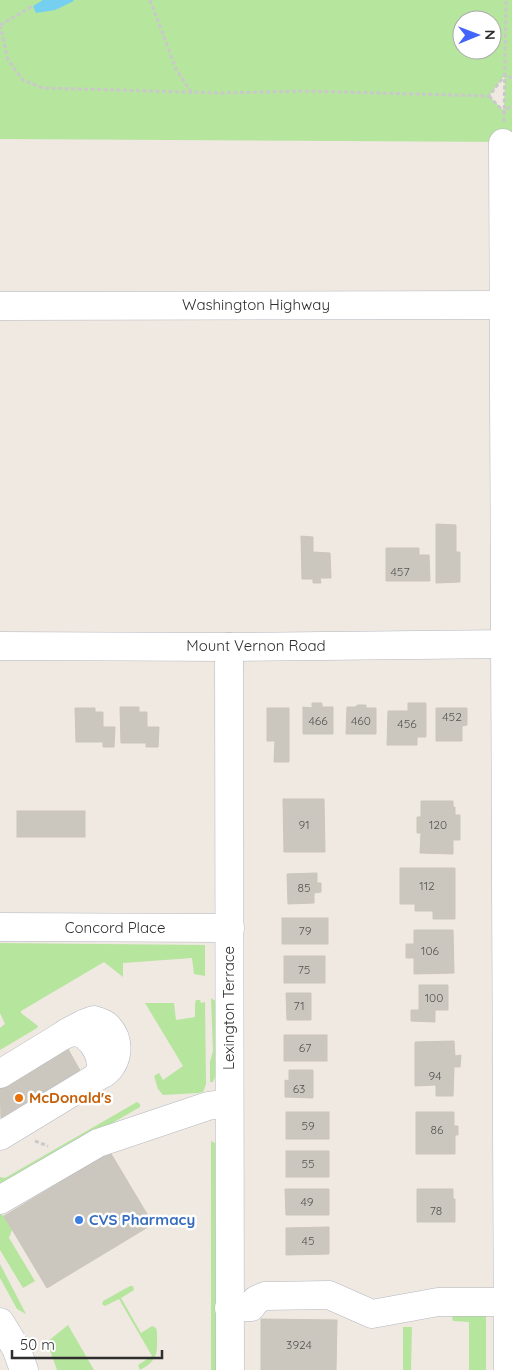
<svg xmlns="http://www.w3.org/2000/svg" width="512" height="1370" viewBox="0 0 512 1370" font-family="Quicksand,sans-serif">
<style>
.green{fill:#b6e59e;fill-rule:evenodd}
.water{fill:#75cff0}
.building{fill:#cbc7bf;stroke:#cbc5ba}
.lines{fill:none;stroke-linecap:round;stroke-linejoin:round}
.minor-casing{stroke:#b4b7c1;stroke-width:29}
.path{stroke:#c9c9c9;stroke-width:3;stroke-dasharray:4 2.5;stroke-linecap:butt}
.minor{stroke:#fff;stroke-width:28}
.food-dot{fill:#e8710a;stroke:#fff;stroke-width:2}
.shop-dot{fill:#3f7fe0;stroke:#fff;stroke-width:2}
.labels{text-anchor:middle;stroke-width:5;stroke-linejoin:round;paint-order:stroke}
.number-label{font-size:12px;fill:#555452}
.street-label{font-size:15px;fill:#2e2e2e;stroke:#fff}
.food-label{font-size:15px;font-weight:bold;fill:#c56008;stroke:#fff;text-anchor:start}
.shop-label{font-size:15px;font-weight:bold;fill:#366cbe;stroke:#fff;text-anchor:start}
</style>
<rect width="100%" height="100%" fill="#efe9e1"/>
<g class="green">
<path d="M0,0H512V142L0,139ZM462,20H492V50H462ZM505,75L504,111L489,96Z"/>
<polygon points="0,943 205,945 205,976 194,974 192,958 123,963 123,977 104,962 21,1011 21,1013 38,1026 37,1028 0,1050 0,1028 5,1024 0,1013"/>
<polygon points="211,998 217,1002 217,1072 213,1082 210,1082 210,1062 213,1051"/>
<polygon points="196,1000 200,1000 201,1003 205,1002 206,1084 203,1092 198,1093 163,1095 158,1089 154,1076 159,1073 163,1080 183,1066 145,1003 174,1003 176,1020 195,1017 195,1003"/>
<polygon points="137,1102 140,1104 140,1107 0,1188 0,1177 5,1178"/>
<polygon points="211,1141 215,1143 217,1147 217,1370 211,1370"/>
<polygon points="0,1214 4,1216 12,1230 9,1238 35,1281 23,1288 0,1250"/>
<polygon points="0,1264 26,1314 17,1309 0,1278"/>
<path d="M130,1286H133L134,1290L121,1298L141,1333L152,1326L156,1328L157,1331C157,1350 160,1360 140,1370L138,1365L152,1356L119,1299L105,1306L102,1304L103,1301Z"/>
<polygon points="486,1314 486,1370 469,1370 469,1322 453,1321 452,1317 454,1315"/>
<polygon points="68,1325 94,1370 57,1370 47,1342"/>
<polygon points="403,1327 412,1327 411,1370 403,1370"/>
</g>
<polygon class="water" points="43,0 73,0 74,1 55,10 36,13 33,6"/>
<g class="building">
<polygon points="436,524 456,525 456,552 460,552 460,582 436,583"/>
<polygon points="301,536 313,537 313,552 330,553 331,578 320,578 321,583 313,583 313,579 302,579"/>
<polygon points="386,548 419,548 419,555 429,555 430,581 386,581"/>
<polygon points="312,703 322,703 322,707 333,707 333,734 303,734 303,707 312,708"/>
<polygon points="408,703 426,703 426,737 417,737 417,745 387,745 388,711 408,711"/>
<polygon points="357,705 366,705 366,708 376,708 376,734 346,734 347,707 356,707"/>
<polygon points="120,707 139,707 139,712 147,712 147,727 159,727 158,747 146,747 146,743 121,743"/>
<polygon points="75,708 95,708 95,712 103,712 103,727 115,727 114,747 103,747 103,742 76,742"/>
<polygon points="267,708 289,708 289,762 274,762 275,741 267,741"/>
<polygon points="436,708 467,708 467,725 462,726 462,741 436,741"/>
<polygon points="283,799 324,799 325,852 284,852"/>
<polygon points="421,801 453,801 453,807 455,807 455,815 460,815 460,840 453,840 453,854 420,853 421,833 417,833 417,817 421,817"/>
<rect x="17" y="811" width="68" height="26"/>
<polygon points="400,868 455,868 455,919 433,919 433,911 415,911 415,904 400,904"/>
<polygon points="317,873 317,883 321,883 321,892 314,893 314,903 288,904 287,874"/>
<rect x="282" y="918" width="46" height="26"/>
<polygon points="414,930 453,930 454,973 414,974 414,958 406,958 406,944 414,944"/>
<rect x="284" y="956" width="41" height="27"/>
<polygon points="419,985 448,985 448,1010 435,1010 435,1022 411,1021 411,1010 419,1010"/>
<polygon points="286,993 311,993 311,1020 287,1020"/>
<rect x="284" y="1035" width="43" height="26"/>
<polygon points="454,1041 455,1056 461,1055 460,1067 454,1067 453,1096 436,1096 436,1085 415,1086 415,1042"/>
<polygon points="64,1042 82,1074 1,1118 0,1078"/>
<polygon points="289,1070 313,1070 313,1098 285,1097 285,1080 289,1081"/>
<rect x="286" y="1112" width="43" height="27"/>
<polygon points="416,1112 454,1112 454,1126 458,1126 458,1135 455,1135 455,1154 416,1154"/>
<rect x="286" y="1151" width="43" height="26"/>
<polygon points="110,1152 153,1224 47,1288 4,1216"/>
<polygon points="285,1189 329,1189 329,1215 286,1215"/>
<polygon points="417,1189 453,1189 453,1199 455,1199 455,1222 417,1222"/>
<polygon points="329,1227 329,1254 286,1255 286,1228"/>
<polygon points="261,1319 337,1320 336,1370 261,1370"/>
</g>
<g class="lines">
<g class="minor-casing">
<g id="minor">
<polyline points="503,143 508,1370"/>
<polyline points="0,306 512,305"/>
<polyline points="0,646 229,647 512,644"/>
<polyline points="229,647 230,1370"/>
<polyline points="0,927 230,928"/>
<path d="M66,1033L83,1024L94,1020C99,1022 105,1023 108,1027C122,1042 118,1066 101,1075"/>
<path d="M0,1074L62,1036C65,1035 70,1032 73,1032C89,1032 101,1052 101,1066C101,1070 98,1074 97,1077L0,1136"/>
<polyline points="0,1200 98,1143 208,1106 228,1103"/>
<polyline points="229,1308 251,1307 256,1300 265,1296 329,1295 372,1314 438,1302 508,1302"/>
<polyline points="0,1322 16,1348 24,1370"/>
</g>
</g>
<g class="path">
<polyline points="150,0 176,69 191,92"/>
<polyline points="0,25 8,60 23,80 43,88 222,93 303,91 489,96 505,75 512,78"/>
<polyline points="0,25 33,6"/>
<polyline points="489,96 504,112 512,105"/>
<polyline points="504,122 506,0"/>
<polyline points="35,1141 48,1146"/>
</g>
<use href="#minor" class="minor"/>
</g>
<circle class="food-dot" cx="19" cy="1098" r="5"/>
<circle class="shop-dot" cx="79" cy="1220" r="5"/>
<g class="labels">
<g class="number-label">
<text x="400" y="576">457</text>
<text x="452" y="721">452</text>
<text x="318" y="725">466</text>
<text x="361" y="725">460</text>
<text x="407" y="728">456</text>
<text x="304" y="829">91</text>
<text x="438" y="829">120</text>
<text x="427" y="890">112</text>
<text x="304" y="892">85</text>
<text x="305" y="935">79</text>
<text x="430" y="955">106</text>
<text x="304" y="974">75</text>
<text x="434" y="1002">100</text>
<text x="299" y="1010">71</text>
<text x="305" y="1052">67</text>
<text x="435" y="1080">94</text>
<text x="299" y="1093">63</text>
<text x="308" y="1130">59</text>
<text x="437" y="1134">86</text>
<text x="308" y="1168">55</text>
<text x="307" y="1206">49</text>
<text x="436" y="1215">78</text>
<text x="308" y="1245">45</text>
<text x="299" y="1349">3924</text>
</g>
<g class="street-label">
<text x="256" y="310">Washington Highway</text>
<text x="256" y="651">Mount Vernon Road</text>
<text x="115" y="933">Concord Place</text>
<text transform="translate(229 1008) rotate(-90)" y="5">Lexington Terrace</text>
</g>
<g class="food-label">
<text x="29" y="1103">McDonald's</text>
</g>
<g class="shop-label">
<text x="89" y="1225">CVS Pharmacy</text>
</g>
</g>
<g transform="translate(477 35) rotate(89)"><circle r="24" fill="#ffffff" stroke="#ababab"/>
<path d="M0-4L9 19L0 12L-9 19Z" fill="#4264fb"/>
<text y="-8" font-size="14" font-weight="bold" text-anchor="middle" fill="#2e2e2e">N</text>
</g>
<path d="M12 1350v8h150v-8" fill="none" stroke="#2e2e2e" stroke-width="2.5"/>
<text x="20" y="1350" font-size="15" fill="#2e2e2e" stroke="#ffffff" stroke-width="4" paint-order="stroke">50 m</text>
</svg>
